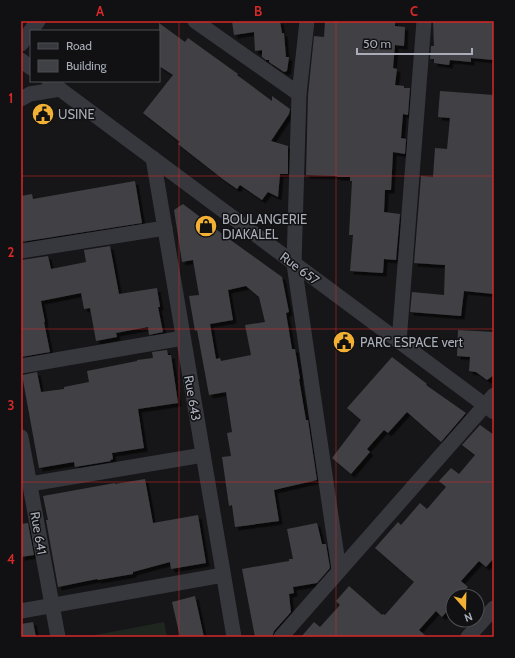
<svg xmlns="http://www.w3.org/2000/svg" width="515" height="658" viewBox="0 0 515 658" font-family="Cabin,sans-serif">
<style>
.green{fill:#1e261f}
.building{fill:#404145;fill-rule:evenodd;filter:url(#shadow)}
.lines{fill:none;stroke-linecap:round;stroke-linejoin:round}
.street{stroke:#37383d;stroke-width:15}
.grid{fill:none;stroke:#d62828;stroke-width:1;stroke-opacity:0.55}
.labels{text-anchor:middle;stroke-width:3;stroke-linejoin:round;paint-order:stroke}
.poi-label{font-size:13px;fill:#a8adb8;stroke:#111113;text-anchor:start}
.street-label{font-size:13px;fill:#a8adb8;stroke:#111113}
.neatline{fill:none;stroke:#d62828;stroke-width:1.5}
.grid-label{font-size:13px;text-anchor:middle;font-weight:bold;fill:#d62828}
</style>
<defs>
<filter id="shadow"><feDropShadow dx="3.5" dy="3.5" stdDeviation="0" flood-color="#0009"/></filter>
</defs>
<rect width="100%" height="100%" fill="#161618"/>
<polygon class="green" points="164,622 167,637 85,637"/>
<g class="building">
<polygon points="232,21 280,21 282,33 284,33 286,57 289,57 287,71 284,72 269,62 269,60 266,60 262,57 262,50 255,51 254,32 234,35"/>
<polygon points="325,21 395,21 395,26 405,27 404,46 395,45 393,68 397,69 395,85 404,86 404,88 410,88 408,115 403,114 401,138 406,139 405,154 393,152 391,190 385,190 384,212 400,214 396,260 384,259 383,273 350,271 353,235 349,235 352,181 350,181 350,177 337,177 337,176 306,175 308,95 314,36 324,37"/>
<polygon points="433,21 494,21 494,60 471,58 471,62 450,60 449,65 434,63 434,59 430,59 431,46 434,46"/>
<polygon points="159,23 185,42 188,38 238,74 237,75 272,101 272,96 290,109 289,114 271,141 288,146 288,174 280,174 278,197 268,192 262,200 240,185 237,189 224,180 178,144 180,142 143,113 173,75 159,66"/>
<polygon points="440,91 494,95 494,294 464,291 461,316 410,312 412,292 444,295 445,265 414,263 421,176 433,177 435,148 447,149 450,118 438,117"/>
<polygon points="135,181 142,223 21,242 21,196 32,194 33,199"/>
<path d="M183,204L225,236L282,277L289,312L286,313L292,349H295L300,379H299L306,420H308L317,480L274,490L279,521L235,527L232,505L229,506L222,457L231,456L227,433L232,432L226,392L209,395L197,330L195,331L189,296L199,295L193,260L182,262L174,210ZM246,286L259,297L265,322L245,325L251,355L221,361L220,358L216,359L210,324L233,320L228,290Z"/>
<polygon points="110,246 119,294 157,288 160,307 158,307 163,332 149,335 148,327 116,333 117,337 96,341 90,308 84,309 81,293 41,301 45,322 44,322 50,352 21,357 21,260 48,256 51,269 86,262 84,250"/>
<polygon points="458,330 494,332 494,375 487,380 476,372 469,371 470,357 457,356"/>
<polygon points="167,350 168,355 171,355 178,403 138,409 144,448 112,453 113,459 110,460 111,461 75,467 74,462 39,468 22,375 37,372 41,392 64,389 64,387 89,382 87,371 137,361 137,360 153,358 152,352"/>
<polygon points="392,357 427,384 426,385 466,413 441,442 407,412 388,433 384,430 367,449 370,452 351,474 332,458 361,420 347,408"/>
<polygon points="480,425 494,435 494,558 486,567 479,561 461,581 468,587 460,596 453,596 453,604 442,617 436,611 419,630 427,637 301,637 314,622 320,627 340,605 336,601 349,586 382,615 383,614 385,615 414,582 375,548 398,522 401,525 420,503 427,509 446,487 439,481 451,468 459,474 475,455 462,445"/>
<polygon points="145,479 153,523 198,515 206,563 171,569 170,562 133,572 133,574 98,580 97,579 58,587 46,520 48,520 43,496 115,483 115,484"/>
<polygon points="28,523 34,555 21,557 21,524"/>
<polygon points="317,523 322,544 326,544 330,568 317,583 293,587 294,593 289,594 291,612 274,631 272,637 255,637 242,569 289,561 289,559 293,559 287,529"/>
<polygon points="195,596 204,637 180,637 172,602"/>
<polygon points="33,622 36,637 21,637 21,624"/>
</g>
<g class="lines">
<g class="street">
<polyline points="195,21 299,94"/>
<polyline points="307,21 299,94 294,264 339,570"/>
<polyline points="21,44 38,21"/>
<polyline points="21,60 31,68"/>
<polyline points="49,81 494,412"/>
<polyline points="21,99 30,94 60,89"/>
<polyline points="153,158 234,637"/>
<polyline points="21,251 165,228"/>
<polyline points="399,342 424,21"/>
<polyline points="21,366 183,338"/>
<polyline points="21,437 58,637"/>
<polyline points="30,484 203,455"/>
<polyline points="21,611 223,575"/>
<polyline points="281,637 494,395"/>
<polyline points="468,637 494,608"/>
</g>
</g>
<path class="grid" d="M179,21V637M336,21V637M21,176H494M21,329H494M21,482H494"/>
<defs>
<g id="civic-disc" transform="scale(1.15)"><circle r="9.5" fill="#f2b134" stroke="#111113"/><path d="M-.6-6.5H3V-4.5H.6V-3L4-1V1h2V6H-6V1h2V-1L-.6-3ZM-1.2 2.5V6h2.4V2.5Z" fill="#111"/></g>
<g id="shop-disc" transform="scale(1.15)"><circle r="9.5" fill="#f2b134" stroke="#111113"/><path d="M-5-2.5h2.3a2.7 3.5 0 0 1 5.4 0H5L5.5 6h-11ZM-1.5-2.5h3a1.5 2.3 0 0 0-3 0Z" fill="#111"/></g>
</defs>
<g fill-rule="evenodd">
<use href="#civic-disc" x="43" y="114"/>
<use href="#shop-disc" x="206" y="226"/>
<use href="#civic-disc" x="344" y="342"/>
</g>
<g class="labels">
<g class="poi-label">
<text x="58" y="119">USINE</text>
<text x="222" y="224">BOULANGERIE<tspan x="222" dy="15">DIAKALEL</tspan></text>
<text x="360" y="347">PARC ESPACE vert</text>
</g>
<g class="street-label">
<text transform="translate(300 268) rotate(37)" y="5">Rue 657</text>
<text transform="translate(193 398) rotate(80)" y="5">Rue 643</text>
<text transform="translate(39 533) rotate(80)" y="5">Rue 641</text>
</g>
</g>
<rect width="515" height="658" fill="none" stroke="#111113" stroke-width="44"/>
<rect x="30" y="30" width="130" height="52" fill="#111113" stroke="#4d4f55"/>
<rect x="38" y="43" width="20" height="6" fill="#37383d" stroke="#4d4f55"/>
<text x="66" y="50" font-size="12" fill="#a8adb8">Road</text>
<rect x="38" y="60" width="20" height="12" fill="#404145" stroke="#4d4f55"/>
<text x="66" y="70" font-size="12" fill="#a8adb8">Building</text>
<g transform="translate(465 608) rotate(160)"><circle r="19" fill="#111113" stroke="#4d4f55"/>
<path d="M0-3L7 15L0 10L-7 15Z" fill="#f2b134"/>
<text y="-6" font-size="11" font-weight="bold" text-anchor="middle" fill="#a8adb8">N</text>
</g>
<path d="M357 48v6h115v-6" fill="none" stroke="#a8adb8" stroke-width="2"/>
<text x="363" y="48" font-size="12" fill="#a8adb8" stroke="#111113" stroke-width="3" paint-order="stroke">50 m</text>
<rect x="22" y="22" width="471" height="614" class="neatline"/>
<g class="grid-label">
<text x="100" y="16">A</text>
<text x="258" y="16">B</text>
<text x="414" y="16">C</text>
<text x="11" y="103">1</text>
<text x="11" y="257">2</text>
<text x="11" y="410">3</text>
<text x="11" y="564">4</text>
</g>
</svg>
